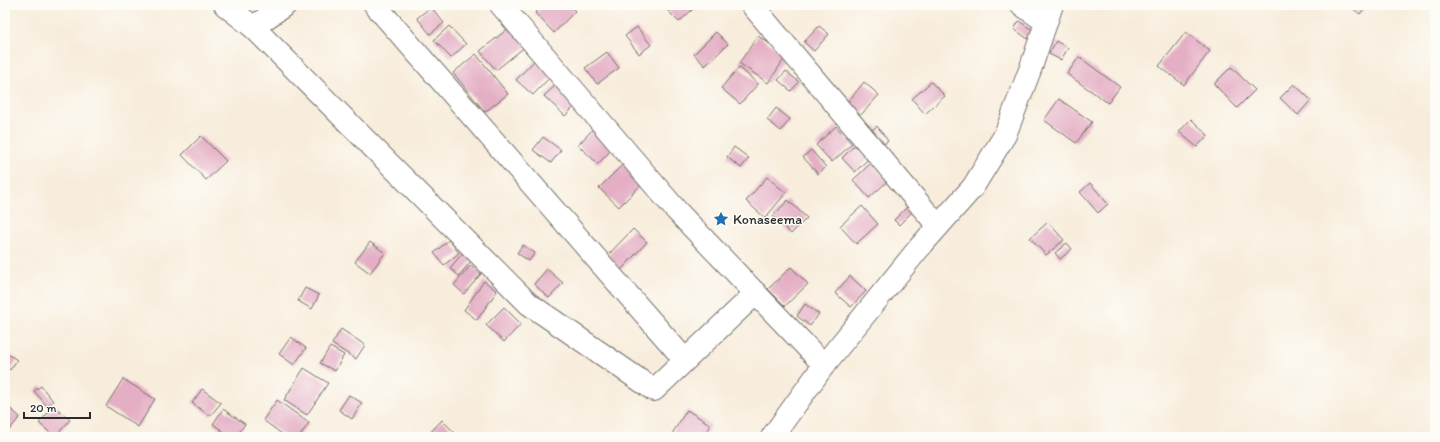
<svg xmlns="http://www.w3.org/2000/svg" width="1440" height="442" viewBox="0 0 1440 442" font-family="Itim,sans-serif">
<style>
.building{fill:#e4afc5}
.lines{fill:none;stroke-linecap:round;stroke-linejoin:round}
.minor-casing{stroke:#736f69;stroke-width:24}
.secondary-casing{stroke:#736f69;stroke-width:24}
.minor{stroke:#fff;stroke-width:22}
.secondary{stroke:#fff;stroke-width:22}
.labels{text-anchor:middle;stroke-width:3;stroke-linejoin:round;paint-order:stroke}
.poi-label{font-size:14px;fill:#2b2b2b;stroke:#fdfcf7;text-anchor:start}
</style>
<rect width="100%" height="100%" fill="#fdfcf7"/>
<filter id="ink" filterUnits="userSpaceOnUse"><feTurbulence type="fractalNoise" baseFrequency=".025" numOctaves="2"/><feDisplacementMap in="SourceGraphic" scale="8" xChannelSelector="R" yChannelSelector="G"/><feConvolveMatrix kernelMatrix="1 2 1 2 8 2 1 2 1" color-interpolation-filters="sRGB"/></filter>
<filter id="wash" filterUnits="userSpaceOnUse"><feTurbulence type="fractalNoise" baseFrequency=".012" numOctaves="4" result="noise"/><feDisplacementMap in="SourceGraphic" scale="16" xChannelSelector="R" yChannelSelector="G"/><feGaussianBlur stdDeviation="0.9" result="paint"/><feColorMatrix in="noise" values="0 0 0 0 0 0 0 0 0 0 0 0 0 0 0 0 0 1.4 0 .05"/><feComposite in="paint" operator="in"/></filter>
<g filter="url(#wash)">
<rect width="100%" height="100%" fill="#f8eddc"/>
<g id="blocks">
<g class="building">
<polygon points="544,5 569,5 575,11 554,33 535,13"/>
<polygon points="662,5 689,5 693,9 679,22"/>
<polygon points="1348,5 1367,5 1360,14"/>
<polygon points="431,7 444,23 430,34 417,18"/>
<polygon points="1019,21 1034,31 1028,39 1014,29"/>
<polygon points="449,26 466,44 451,58 434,40"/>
<polygon points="819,26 829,34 814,51 804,42"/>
<polygon points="510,27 526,46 496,70 480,51"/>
<polygon points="637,27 651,45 639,54 625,36"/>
<polygon points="716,32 728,44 705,66 694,54"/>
<polygon points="1186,32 1210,51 1184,85 1159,66"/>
<polygon points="758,36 787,55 768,83 739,63"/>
<polygon points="1056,41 1068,48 1061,60 1049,54"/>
<polygon points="607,52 619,68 597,84 585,68"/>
<polygon points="476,54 508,94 485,112 453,73"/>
<polygon points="1079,57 1120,87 1108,103 1067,74"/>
<polygon points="534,61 551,76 533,95 516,80"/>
<polygon points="739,67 758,84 740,104 721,88"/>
<polygon points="1231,67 1255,90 1237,108 1214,84"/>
<polygon points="786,71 799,82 791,91 778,80"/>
<polygon points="864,82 879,95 860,116 846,104"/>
<polygon points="931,82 945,96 925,114 912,99"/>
<polygon points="557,84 577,104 565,116 544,96"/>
<polygon points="1294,84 1311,100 1298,115 1280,98"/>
<polygon points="1059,99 1092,122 1076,143 1044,120"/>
<polygon points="776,108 790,119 781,131 767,120"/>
<polygon points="1191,119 1208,135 1197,147 1179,132"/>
<polygon points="836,126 852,144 832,162 816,145"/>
<polygon points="877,126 888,141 878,148 868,133"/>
<polygon points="593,129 613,148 598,164 578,145"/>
<polygon points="201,136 226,161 206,180 182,155"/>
<polygon points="543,137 561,150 551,163 533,150"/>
<polygon points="855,145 868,159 855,172 842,158"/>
<polygon points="734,147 749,158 741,168 727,157"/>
<polygon points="811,150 826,167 818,174 803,157"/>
<polygon points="625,162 644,182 619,207 599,188"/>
<polygon points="871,163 888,181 869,198 853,180"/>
<polygon points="767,177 786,193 765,218 746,201"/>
<polygon points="1090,183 1108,204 1098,213 1080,192"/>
<polygon points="788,200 807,218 791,234 773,216"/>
<polygon points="862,206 878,224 856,244 840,226"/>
<polygon points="907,207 913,211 899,225 894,220"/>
<polygon points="1048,222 1064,240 1046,255 1030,238"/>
<polygon points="633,229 647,242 621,270 607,256"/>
<polygon points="449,240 459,253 444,265 434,253"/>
<polygon points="370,242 385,253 370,273 355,262"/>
<polygon points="1067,243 1072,249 1060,259 1055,253"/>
<polygon points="523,245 535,253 529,261 517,253"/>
<polygon points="467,248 476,255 459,276 450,268"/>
<polygon points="471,265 481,274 464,294 454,285"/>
<polygon points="791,267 808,284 785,306 768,289"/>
<polygon points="547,269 563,283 549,298 534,284"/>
<polygon points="850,276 866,291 851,307 835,293"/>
<polygon points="484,281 497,291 477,320 464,310"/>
<polygon points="305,288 319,295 312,309 298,301"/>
<polygon points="805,304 819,314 810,326 797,316"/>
<polygon points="504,307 521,324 504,342 486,325"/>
<polygon points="341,329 365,345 356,359 332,344"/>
<polygon points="291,337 306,348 294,365 279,354"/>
<polygon points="330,347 344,355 335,371 320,363"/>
<polygon points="5,352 17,360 10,370 5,366"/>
<polygon points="304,368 328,383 307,415 284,400"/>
<polygon points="123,379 155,399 138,427 106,406"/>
<polygon points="41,386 53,401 47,406 34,391"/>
<polygon points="202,389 221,403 210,416 192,403"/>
<polygon points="349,395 362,403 352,419 339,410"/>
<polygon points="277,400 309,423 299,437 286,437 263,420"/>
<polygon points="5,404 20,417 5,435"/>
<polygon points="54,406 70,420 55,437 39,423"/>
<polygon points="223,409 245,424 236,437 231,437 213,424"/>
<polygon points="687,410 711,425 705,435 708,437 670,437"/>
<polygon points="442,420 459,437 426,437"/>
</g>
</g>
</g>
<g filter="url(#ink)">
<use href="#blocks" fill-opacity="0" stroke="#736f69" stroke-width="1"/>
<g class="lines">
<g class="minor-casing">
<g id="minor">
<polyline points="225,5 253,27 285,5"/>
<polyline points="375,5 685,360"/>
<polyline points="501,5 676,210 824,365"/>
<polyline points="752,5 938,226"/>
<polyline points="1022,5 1046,22"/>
<polyline points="253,27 529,304 654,390 756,293"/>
</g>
</g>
<g class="secondary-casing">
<polyline id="secondary" points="772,437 824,365 919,248 973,187 1005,135 1030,70 1052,5"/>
</g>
<use href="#minor" class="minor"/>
<use href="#secondary" class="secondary"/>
</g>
</g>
<defs>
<g id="sight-bare" transform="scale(1.2)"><path d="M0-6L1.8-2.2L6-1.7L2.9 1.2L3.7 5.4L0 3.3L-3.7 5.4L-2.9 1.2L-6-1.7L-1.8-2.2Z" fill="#1f6fb2" stroke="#fdfcf7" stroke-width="2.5" paint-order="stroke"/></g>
</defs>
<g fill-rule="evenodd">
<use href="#sight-bare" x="721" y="219"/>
</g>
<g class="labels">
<g class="poi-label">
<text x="733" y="224">Konaseema</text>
</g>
</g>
<rect width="1440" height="442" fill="none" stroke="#fdfcf7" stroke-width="20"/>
<path d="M24 412v6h66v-6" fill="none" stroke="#2b2b2b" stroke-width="2"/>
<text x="30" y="412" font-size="12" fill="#2b2b2b" stroke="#fdfcf7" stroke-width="3" paint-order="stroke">20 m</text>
</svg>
